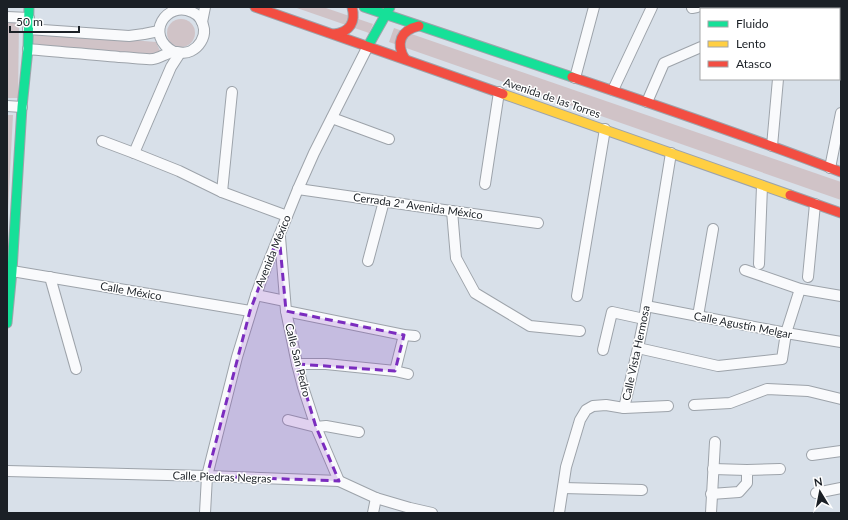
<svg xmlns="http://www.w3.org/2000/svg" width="848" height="520" viewBox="0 0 848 520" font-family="Lato,sans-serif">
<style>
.park{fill:#d0c3c7}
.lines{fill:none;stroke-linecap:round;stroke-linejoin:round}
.street-casing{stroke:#9da3aa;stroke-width:12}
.fast-casing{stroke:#9da3aa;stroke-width:11}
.slow-casing{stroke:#9da3aa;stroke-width:11}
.jam-casing{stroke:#9da3aa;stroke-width:11}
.street{stroke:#f9fafc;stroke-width:10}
.fast{stroke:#16e098;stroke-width:9}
.slow{stroke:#ffcf43;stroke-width:9}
.jam{stroke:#f24e42;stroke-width:9}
.marked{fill:#7b2cbf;fill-opacity:0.2;stroke:#7b2cbf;stroke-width:3;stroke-dasharray:8 5;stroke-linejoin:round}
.labels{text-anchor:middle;stroke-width:3;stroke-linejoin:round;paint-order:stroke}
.street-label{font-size:11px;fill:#1b2026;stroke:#fff}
</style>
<rect width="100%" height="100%" fill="#d8e0e9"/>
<g class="park">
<polygon points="294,7 323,7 373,24 369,33"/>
<circle cx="181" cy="33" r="14"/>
<polygon points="7,22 19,23 18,98 7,98"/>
<polygon points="394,28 841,182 841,200 389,42"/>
<polygon points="34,32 156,42 162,55 34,45"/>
<polygon points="7,115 13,115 7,229"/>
</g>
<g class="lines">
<g class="street-casing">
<g id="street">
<polyline points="743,7 744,9"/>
<polyline points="789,7 789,9"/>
<polyline points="692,8 697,7"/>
<polyline points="7,17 29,18"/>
<polyline points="202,22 205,7"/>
<polyline points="28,29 129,36 144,34 159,31"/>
<path d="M28,49C58,52 89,54 119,57C128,57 145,60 153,59C160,58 166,53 173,52C180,51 183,55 191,51C199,47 205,38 204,29C203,22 199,15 192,12C167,0 143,35 174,52"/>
<polyline points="575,78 594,7"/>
<polyline points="613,90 652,7"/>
<polyline points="647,102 664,63 701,47"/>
<polyline points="7,106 22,107"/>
<polyline points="332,118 389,139"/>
<polyline points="102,141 134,153 179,171 222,192 287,216"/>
<polyline points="772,146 778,79"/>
<polyline points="134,153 171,67 180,53"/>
<polyline points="830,168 841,113"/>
<polyline points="485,184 499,92"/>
<polyline points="298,189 444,210 538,223"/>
<polyline points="222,192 232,92"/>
<polyline points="452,211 456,258 475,293 530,326 580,331"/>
<polyline points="280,237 286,311 297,364 303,387 316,427 339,481"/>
<polyline points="368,261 384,201"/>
<polyline points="759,264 762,186"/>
<polyline points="745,270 800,289 841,296"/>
<polyline points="12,271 250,311"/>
<polyline points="50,277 76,369"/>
<polyline points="808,277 815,204"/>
<polyline points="256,295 285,301"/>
<polyline points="577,296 605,129"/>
<polyline points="646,306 786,333 841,342"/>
<polyline points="286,311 404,335 415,336"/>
<polyline points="698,316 713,229"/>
<polyline points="638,348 718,366 782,359 786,333 800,289"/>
<polyline points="603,350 612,312 644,319"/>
<polyline points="297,364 326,364 395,371 408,374"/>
<polyline points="395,371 404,335"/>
<polyline points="694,405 730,403 767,389 808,391 841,399"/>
<polyline points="624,408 638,348 644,319 671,153"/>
<polyline points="288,420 316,427 326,426 359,432"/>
<polyline points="812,455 841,451"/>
<polyline points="713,469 747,470"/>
<polyline points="7,471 207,476 339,481 376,498 410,508 432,513"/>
<polyline points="563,488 642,490"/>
<polyline points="816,493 841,488"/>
<polyline points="711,494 739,492 747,483 747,470 780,469"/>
<polyline points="205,513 207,476 237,357 256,295 262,278 298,189 314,153 368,46"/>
<polyline points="373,513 376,498"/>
<polyline points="559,513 566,467 580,420 586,410 593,406 606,405 624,408 668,406"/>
<polyline points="711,513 715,442"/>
</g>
</g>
<g class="fast-casing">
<g id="fast">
<polyline points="364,7 572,77"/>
<polyline points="368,46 390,7"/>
<polyline points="7,323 12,271 22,107 28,49 29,7"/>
</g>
</g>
<g class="slow-casing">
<polyline id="slow" points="503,94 790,195"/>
</g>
<g class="jam-casing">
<g id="jam">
<polyline points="255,7 503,94"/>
<path d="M334,34C350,32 356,22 352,7"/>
<path d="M405,59C395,43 401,30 419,26"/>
<path d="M572,77C662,107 752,138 841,172"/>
<polyline points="790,195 841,213"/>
</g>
</g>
<use href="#street" class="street"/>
<use href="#fast" class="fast"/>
<use href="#slow" class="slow"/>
<use href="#jam" class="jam"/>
</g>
<path class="marked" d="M279,234L286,311L404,335L395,371L297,364L316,427L339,481L207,476L250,311Z"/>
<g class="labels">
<g class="street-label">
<text transform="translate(552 98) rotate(19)" y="4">Avenida de las Torres</text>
<text transform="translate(418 206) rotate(8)" y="4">Cerrada 2ª Avenida México</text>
<text transform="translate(273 251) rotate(-68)" y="4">Avenida México</text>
<text transform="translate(131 291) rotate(10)" y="4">Calle México</text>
<text transform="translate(743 325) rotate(11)" y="4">Calle Agustín Melgar</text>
<text transform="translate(636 353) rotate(-78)" y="4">Calle Vista Hermosa</text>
<text transform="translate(298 360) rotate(76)" y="4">Calle San Pedro</text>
<text transform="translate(222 477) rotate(2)" y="4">Calle Piedras Negras</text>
</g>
</g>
<rect width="848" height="520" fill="none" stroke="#1b2026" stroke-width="16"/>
<rect x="700" y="8" width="140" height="72" fill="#ffffff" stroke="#a4a6a8"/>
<rect x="708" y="21" width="20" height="6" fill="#16e098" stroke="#a4a6a8"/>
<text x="736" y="28" font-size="12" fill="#1b2026">Fluido</text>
<rect x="708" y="41" width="20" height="6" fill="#ffcf43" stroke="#a4a6a8"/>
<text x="736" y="48" font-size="12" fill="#1b2026">Lento</text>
<rect x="708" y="61" width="20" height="6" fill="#f24e42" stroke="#a4a6a8"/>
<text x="736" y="68" font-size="12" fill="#1b2026">Atasco</text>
<g transform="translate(820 492) rotate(350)" stroke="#ffffff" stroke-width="3" paint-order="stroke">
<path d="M0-3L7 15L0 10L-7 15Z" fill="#1b2026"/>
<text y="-6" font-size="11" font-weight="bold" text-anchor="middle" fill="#1b2026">N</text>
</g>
<path d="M10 26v6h69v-6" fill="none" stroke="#1b2026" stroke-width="2"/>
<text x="16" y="26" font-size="12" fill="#1b2026" stroke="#ffffff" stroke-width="3" paint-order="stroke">50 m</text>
</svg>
